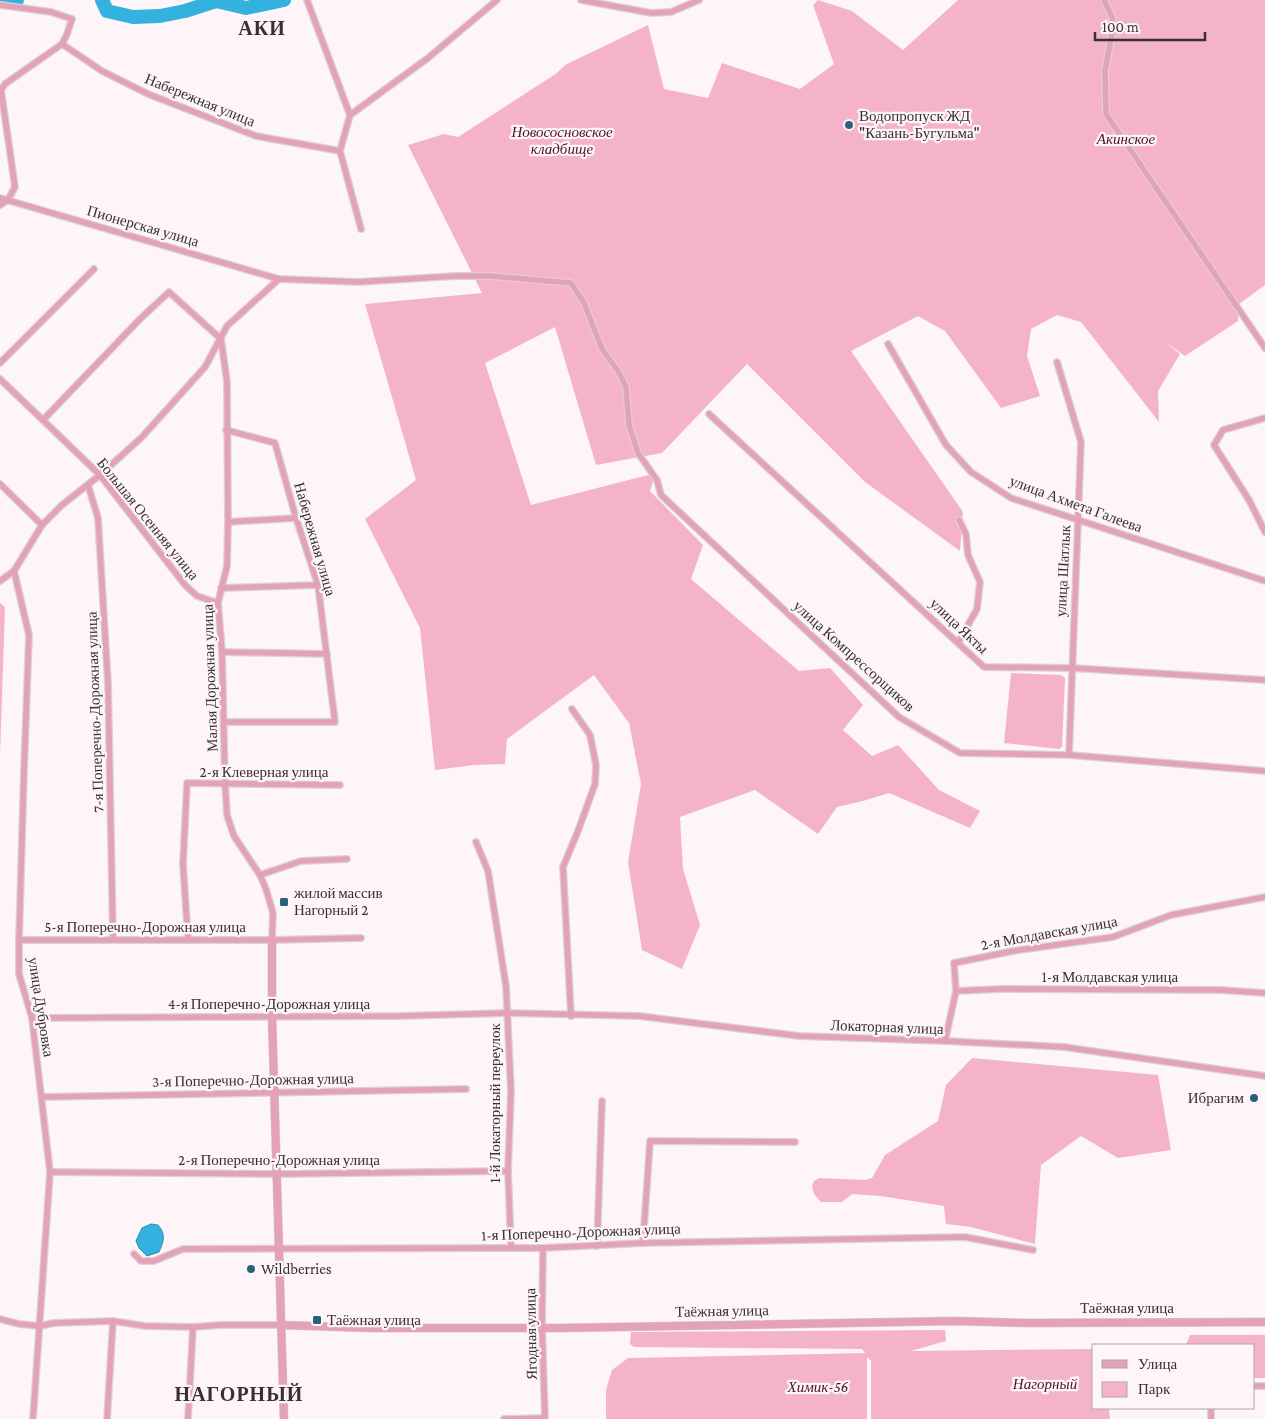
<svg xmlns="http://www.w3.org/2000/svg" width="1265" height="1419" viewBox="0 0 1265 1419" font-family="'Crimson Pro',serif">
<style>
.green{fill:#f5b3ca}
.water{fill:#33b2e0;stroke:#348bac}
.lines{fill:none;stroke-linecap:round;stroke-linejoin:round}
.river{stroke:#33b2e0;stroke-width:14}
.minor-casing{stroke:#dad2d4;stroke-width:8}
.tertiary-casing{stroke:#dad2d4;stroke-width:9}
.minor{stroke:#e4a2b8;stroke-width:5.5}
.tertiary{stroke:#e4a2b8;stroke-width:8}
.poi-dot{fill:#27627a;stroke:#fdf5f7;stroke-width:2}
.labels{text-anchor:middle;stroke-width:4.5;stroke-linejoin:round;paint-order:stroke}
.street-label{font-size:15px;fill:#383032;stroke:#fdf5f7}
.poi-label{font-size:15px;fill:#383032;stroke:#fdf5f7;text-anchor:start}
.park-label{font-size:15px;font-style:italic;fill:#4c102b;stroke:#fdf5f7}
.district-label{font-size:20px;font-weight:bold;letter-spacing:1px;fill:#383032;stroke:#fdf5f7}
</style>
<rect width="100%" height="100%" fill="#fdf5f7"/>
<g class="green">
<polygon points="818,0 852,11 903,50 958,0 1265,0 1265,285 1239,304 1238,321 1185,356 1164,341 1180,354 1158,391 1159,422 1081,322 1057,315 1031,329 1027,356 1040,396 1001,408 945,331 918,316 851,351 963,512 960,551 865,482 747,364 662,453 596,465 555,327 485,363 531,505 656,473 650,491 703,545 691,579 799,671 830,668 863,705 843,730 872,756 898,745 939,790 980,811 970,828 889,793 863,801 837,807 818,834 755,790 680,817 683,869 700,925 682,969 642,950 628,862 641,784 629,723 594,675 507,739 505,764 474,765 435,770 420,628 365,519 416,480 365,304 482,293 408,145 444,134 458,137 557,73 565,65 648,25 664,89 708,98 722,63 800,89 834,64 813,5"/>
<polygon points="0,603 5,607 0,756"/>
<polygon points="1011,673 1061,675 1065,678 1062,747 1059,749 1004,743"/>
<polygon points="972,1058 1158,1075 1171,1150 1118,1158 1081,1136 1041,1165 1035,1244 971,1227 946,1224 944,1206 881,1196 852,1194 842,1202 821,1202 814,1194 812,1186 814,1181 819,1178 865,1180 872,1178 885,1155 938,1121 946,1085"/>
<polygon points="945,1330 946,1341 911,1351 1094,1349 1094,1408 1109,1408 1110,1419 1113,1419 871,1419 871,1361 867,1357 867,1419 606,1419 606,1390 612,1370 628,1358 865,1353 862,1349 634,1347 630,1344 631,1332"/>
<polygon points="1190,1335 1265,1335 1265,1378 1254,1378 1254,1345 1186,1345"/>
</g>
<path class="water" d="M151,1224L158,1225C166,1234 164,1241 159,1252L147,1256L139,1248L136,1241L142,1228Z"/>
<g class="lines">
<g class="river">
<polyline points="5,0 17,0"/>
<polyline points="102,0 107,11 133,17 160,16 185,11 216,1 246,8 284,0"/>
</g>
<g class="minor-casing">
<g id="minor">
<polyline points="307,0 350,115 340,151 361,229"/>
<polyline points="581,0 651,13 671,12 699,0"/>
<polyline points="1104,0 1112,17 1113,28 1105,71 1106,114 1265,348"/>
<polyline points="0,5 51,12 72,19 67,34 62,44 5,84 1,90 15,187 8,200 0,205"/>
<polyline points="62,44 102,71 148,94 256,136 340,151"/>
<polyline points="350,115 428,58 497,0"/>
<polyline points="0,198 279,279 358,282 455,276 490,276 571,283 584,303 602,349 618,371 626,387 629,425 638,453 657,480 661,495 899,717 960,753 1069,755 1265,771"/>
<polyline points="221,339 227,382 228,522 227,566 218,603 222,652 225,784 227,815 234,836 260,875 266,889 273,913 272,940"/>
<polyline points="888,344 946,445 971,472 1011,498 1265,581"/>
<polyline points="1057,362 1081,442 1069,755"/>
<polyline points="0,363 94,269"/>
<polyline points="0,379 100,475 185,585 197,596 218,603"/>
<polyline points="709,414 984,667 1072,668 1265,680"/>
<polyline points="1265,418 1223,430 1214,445 1249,500 1265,532"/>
<polyline points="43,420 140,319 169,292 221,339"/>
<polyline points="0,484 42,525"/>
<polyline points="88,485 98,518 108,684 113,939"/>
<polyline points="228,522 296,518"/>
<polyline points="14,571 29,635 24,770 19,940 19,974 32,1018 50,1172 33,1419"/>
<polyline points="0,581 14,571 42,525 62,505 100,475 142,437 205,367 227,326 279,279"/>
<polyline points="221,588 318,585"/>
<polyline points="958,643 977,609 980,582 968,555 966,534 959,520"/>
<polyline points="222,652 327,654"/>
<polyline points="224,722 335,722 318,585 296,518 275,443 226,430"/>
<polyline points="476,842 488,871 506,986 511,1091 508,1171 511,1248"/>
<polyline points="260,875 301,861 347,859"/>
<polyline points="188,939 183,864 187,783 340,785"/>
<polyline points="19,940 272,940 361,938"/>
<polyline points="956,991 1000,989 1221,990 1265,993"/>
<polyline points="571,1016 563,867 578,831 595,784 596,765 590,735 572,709"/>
<polyline points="32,1018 400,1016 507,1013 639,1016 799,1036 945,1041 1064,1047 1265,1076"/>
<polyline points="945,1041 956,991 954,963 1013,951 1113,937 1171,915 1265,897"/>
<polyline points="42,1097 466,1089"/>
<polyline points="50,1172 277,1174 508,1171"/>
<polyline points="643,1243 650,1141 795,1142"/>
<polyline points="597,1246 602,1101"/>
<polyline points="543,1248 542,1327 545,1419"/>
<polyline points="134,1254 141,1261 154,1261 183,1249 543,1248 643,1243 965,1237 1033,1250"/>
<polyline points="0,1319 19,1324 40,1326 54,1323 113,1321 145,1326 193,1327 221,1325 281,1325"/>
<polyline points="1254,1386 1265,1386"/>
<polyline points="1211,1408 1211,1419"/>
<polyline points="107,1419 113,1321"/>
<polyline points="188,1419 193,1327"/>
<polyline points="504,1419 545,1418"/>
</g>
</g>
<g class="tertiary-casing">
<g id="tertiary">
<polyline points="272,940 272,1016 284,1419"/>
<polyline points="281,1325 370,1328 560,1328 954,1321 1028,1323 1265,1322"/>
</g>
</g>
<use href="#minor" class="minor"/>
<use href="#tertiary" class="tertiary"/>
</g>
<g class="poi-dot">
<circle cx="849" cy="125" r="5"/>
<rect x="279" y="897" width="10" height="10" rx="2.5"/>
<circle cx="1254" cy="1098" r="5"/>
<circle cx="251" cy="1269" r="5"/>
<rect x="312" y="1315" width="10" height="10" rx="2.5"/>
</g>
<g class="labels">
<g class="street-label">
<text transform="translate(200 100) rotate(22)" y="5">Набережная улица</text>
<text transform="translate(143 226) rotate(16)" y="5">Пионерская улица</text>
<text transform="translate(1076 504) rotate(20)" y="5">улица Ахмета Галеева</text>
<text transform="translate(148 519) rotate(51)" y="5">Большая Осенняя улица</text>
<text transform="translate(315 539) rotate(74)" y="5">Набережная улица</text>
<text transform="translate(1063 571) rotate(-87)" y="5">улица Шатлык</text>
<text transform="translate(959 626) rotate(43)" y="5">улица Якты</text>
<text transform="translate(854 656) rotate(42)" y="5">улица Компрессорщиков</text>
<text transform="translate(210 678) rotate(-92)" y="5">Малая Дорожная улица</text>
<text transform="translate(95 712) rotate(-92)" y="5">7-я Поперечно-Дорожная улица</text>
<text x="264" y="777">2-я Клеверная улица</text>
<text x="145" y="932">5-я Поперечно-Дорожная улица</text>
<text transform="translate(1049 933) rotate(-10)" y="5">2-я Молдавская улица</text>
<text x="1110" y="982">1-я Молдавская улица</text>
<text x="269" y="1009">4-я Поперечно-Дорожная улица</text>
<text transform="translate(41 1007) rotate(81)" y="5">улица Дубровка</text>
<text transform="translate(887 1027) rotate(2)" y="5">Локаторная улица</text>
<text transform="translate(253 1080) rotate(-1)" y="5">3-я Поперечно-Дорожная улица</text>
<text transform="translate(495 1103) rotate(-90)" y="5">1-й Локаторный переулок</text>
<text x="279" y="1165">2-я Поперечно-Дорожная улица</text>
<text transform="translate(581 1232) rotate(-2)" y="5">1-я Поперечно-Дорожная улица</text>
<text x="1127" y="1313">Таёжная улица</text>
<text transform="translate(722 1311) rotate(-1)" y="5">Таёжная улица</text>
<text transform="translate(531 1334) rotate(-91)" y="5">Ягодная улица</text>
</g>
<g class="poi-label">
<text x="859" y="121">Водопропуск ЖД<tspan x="859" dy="17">"Казань-Бугульма"</tspan></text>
<text x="294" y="898">жилой массив<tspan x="294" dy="17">Нагорный 2</tspan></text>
<text x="1244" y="1103" text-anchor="end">Ибрагим</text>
<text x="261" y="1274">Wildberries</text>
<text x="327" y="1325">Таёжная улица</text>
</g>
<g class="park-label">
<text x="562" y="137">Новососновское<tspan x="562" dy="17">кладбище</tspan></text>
<text x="1126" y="144">Акинское</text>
<text x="1045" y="1389">Нагорный</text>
<text x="818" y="1392">Химик-56</text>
</g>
<g class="district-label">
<text x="262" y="35">АКИ</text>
<text x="239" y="1401">НАГОРНЫЙ</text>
</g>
</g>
<rect x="1092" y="1344" width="162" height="65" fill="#fdf5f7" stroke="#aea6a8"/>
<rect x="1102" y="1360" width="25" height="8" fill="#e4a2b8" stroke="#aea6a8"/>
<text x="1138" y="1369" font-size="15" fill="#383032">Улица</text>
<rect x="1102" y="1382" width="25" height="15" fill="#f5b3ca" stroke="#aea6a8"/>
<text x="1138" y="1394" font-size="15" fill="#383032">Парк</text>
<path d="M1095 32v8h110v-8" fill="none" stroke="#383032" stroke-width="2.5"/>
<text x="1102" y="32" font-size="15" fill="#383032" stroke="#fdf5f7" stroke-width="4" paint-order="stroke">100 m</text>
</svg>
